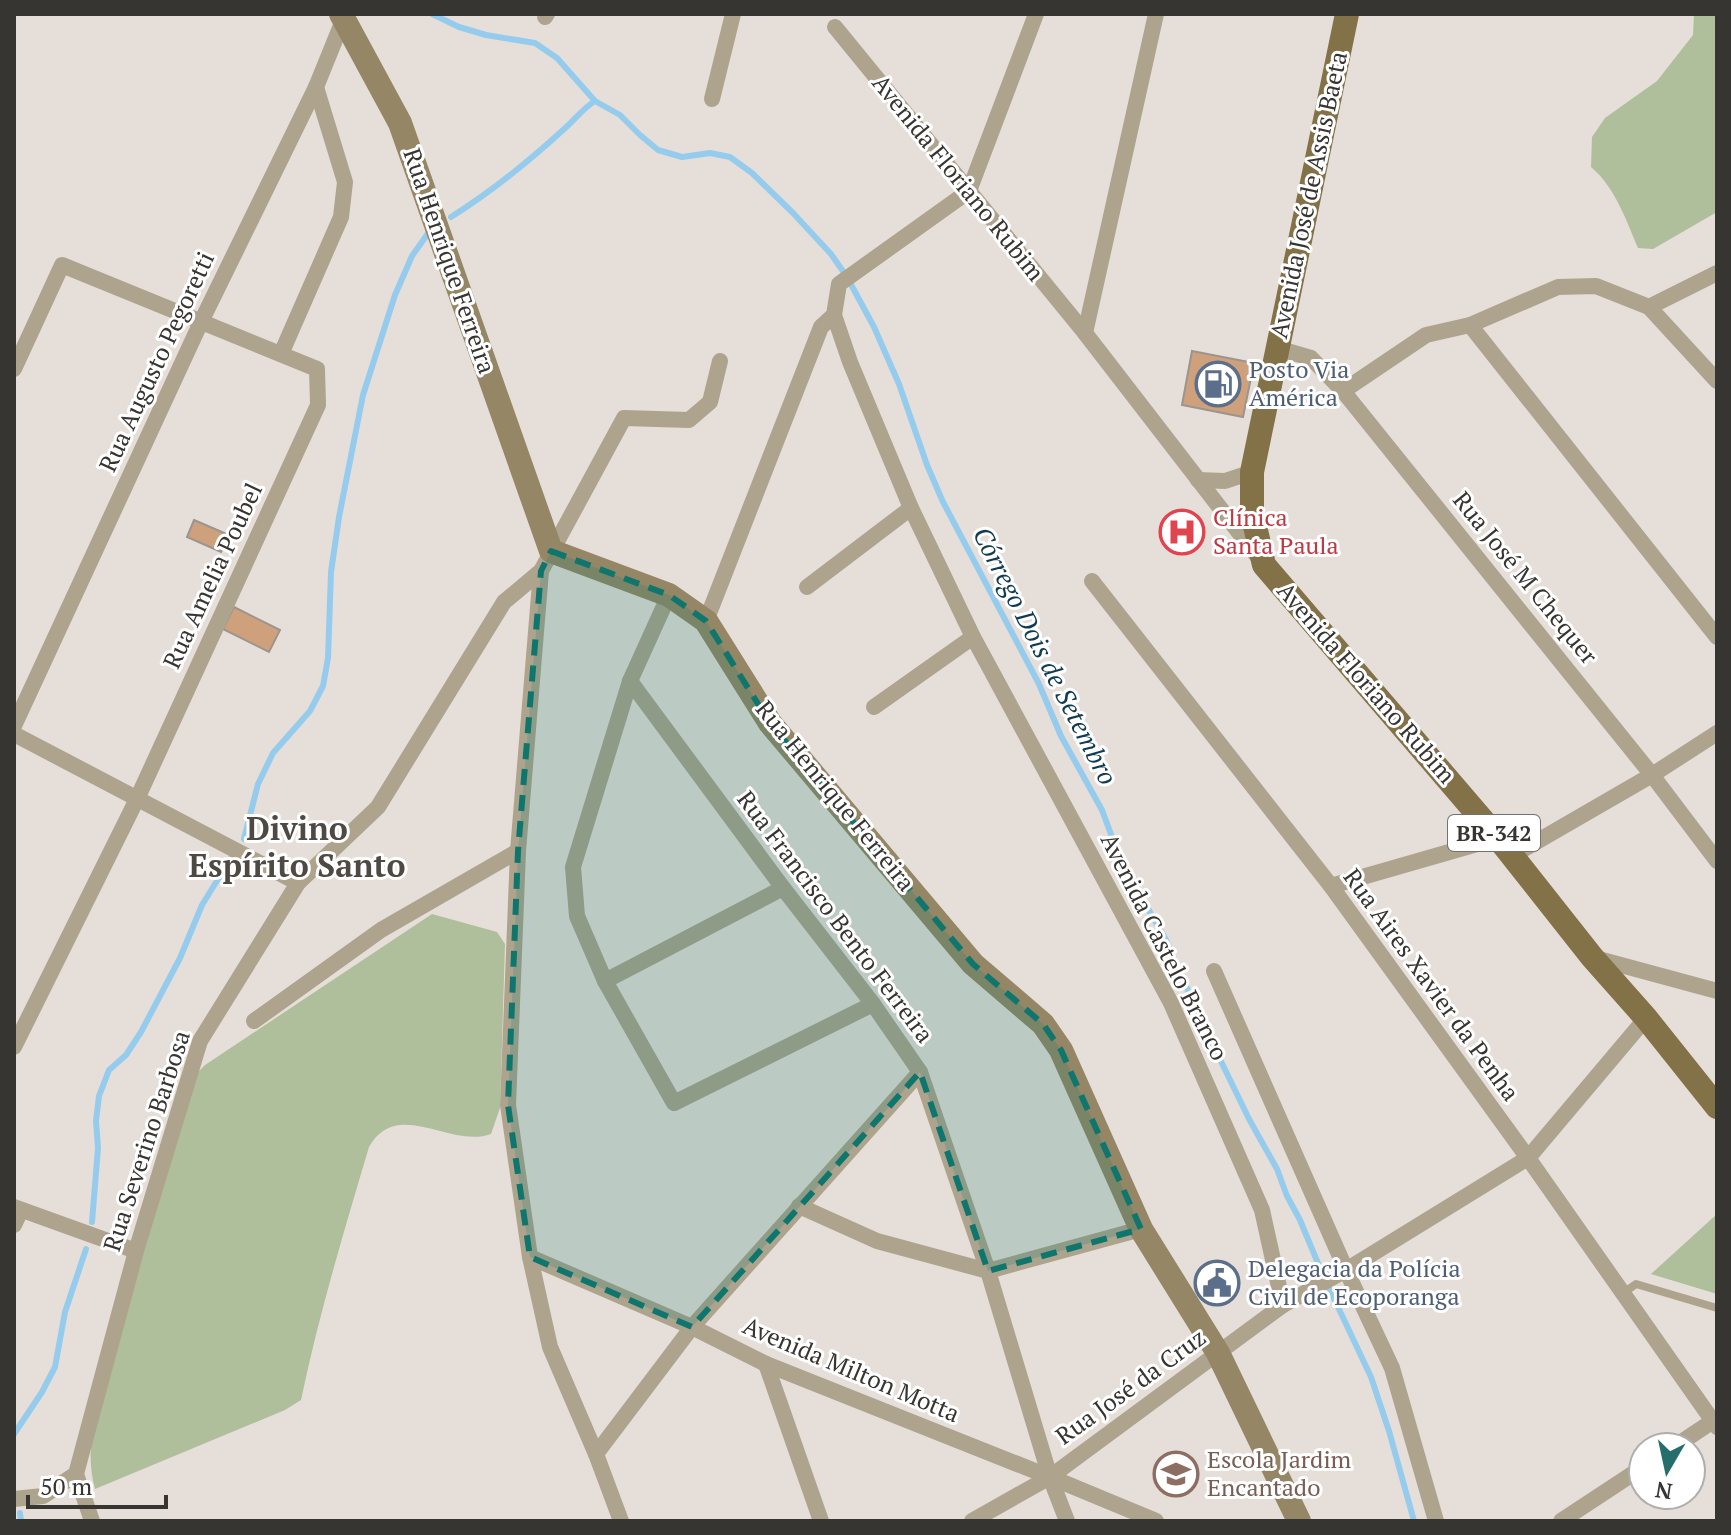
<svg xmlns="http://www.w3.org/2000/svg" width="1731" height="1535" viewBox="0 0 1731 1535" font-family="'PT Serif',serif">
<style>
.green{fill:#afbe9b}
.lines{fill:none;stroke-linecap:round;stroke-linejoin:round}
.stream{stroke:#95cced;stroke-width:6}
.building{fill:#cea17c;stroke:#9b948f;stroke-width:2}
.lane{stroke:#aea48e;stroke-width:8}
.street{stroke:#aea48e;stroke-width:16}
.secondary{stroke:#958766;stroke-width:24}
.primary{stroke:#837248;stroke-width:24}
.marked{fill:#0f766e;fill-opacity:0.2;stroke:#0f766e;stroke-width:6;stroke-dasharray:16 10;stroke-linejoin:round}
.labels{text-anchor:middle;stroke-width:6;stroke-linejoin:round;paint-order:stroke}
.shield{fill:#fff;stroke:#737270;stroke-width:2}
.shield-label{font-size:22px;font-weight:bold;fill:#373532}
.street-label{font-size:24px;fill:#373532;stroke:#fff}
.service-label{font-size:24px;fill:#4e5e75;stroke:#fff;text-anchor:start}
.health-label{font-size:24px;fill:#be3a42;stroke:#fff;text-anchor:start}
.education-label{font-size:24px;fill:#785e54;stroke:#fff;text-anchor:start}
.water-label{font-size:26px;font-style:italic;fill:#0f3c53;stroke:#fff}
.district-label{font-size:32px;font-weight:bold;fill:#4f4944;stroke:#fff}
</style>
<rect width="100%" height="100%" fill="#e6dfd9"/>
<g class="green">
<path d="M1694,14H1717V212L1653,249L1638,248C1626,220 1615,187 1591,167L1592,137L1605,118L1657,81L1693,35Z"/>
<path d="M432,914L497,932L505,944L500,1108L491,1134C450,1149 398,1097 369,1147C344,1231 319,1314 301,1400L285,1410L95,1489C89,1467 90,1446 93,1424L196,1074L205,1065Z"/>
<polygon points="1717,1214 1717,1294 1651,1274"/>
</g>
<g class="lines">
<g class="stream">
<polyline points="432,14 459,27 486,35 535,43 557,58 595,101 620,115 640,135 658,150 682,157 710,153 730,157 752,173 793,213 831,254 847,277 874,327 899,384 927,465 943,502 1039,684 1061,736 1102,810 1122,864 1165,938 1199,1016 1249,1119 1277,1169 1287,1196 1300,1220 1322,1273 1371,1377 1389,1431 1414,1521"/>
<path d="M451,217C491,192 528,162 563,130C574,121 583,108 595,101"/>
<polyline points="244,839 258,784 273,753 310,711 323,686 328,658 331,572 339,517 363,395 395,295 412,256 429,232"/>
<polyline points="92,1222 98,1148 96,1121 99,1096 109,1070 126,1055 141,1032 180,958 202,905 231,858"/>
<polyline points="14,1434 42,1392 55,1367 65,1312 86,1249"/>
<polyline points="20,1513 21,1521"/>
</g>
</g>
<g class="building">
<polygon points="1192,351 1254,363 1243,417 1182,405"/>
<polygon points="194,520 229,535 221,552 187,537"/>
<polygon points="234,607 280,630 269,652 223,629"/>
</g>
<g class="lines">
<polyline class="lane" points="1622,1294 1636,1284 1717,1308"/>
<g class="street">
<polyline points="545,17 547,14"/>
<polyline points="835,27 1085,333 1258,557"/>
<polyline points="712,99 733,14"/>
<polyline points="1649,307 1717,273"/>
<polyline points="834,315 850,362 911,508 973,637 1171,1003 1262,1210 1283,1305"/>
<polyline points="1470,325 1717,637"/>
<polyline points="1085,333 1156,14"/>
<polyline points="1277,348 1311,358 1343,391 1652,775 1717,861"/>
<polyline points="281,354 341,217 345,182 316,87"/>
<polyline points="14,369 62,265 317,369 318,405 137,799 14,1047"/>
<polyline points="1343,391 1426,335 1470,325 1558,287 1596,286 1649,307 1717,381"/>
<polyline points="1198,480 1225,481 1252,472"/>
<polyline points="1092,581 1331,886 1528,1158 1717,1427"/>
<polyline points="807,587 911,508"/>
<polyline points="669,595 630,681 573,867 577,916 605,981 674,1103 873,1004"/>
<polyline points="706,621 821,327 834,315 839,284 969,191 1036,14"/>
<polyline points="630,681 783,888 873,1004 920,1072 988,1271 1050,1477 1067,1521"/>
<polyline points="874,707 973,637"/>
<polyline points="14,726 201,322 316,87 344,18"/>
<polyline points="14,734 298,883"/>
<polyline points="1512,856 1652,775 1717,733"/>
<polyline points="1331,886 1498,838"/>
<polyline points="1595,958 1717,991"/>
<polyline points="1214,971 1346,1270 1392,1368 1436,1521"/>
<polyline points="605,981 783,888"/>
<polyline points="254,1021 381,930 518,851"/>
<polyline points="799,1206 877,1241 988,1271 1141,1229"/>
<polyline points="14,1207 136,1251"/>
<polyline points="14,1225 21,1210"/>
<polyline points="530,1257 692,1327 766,1364 1050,1477 1156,1521"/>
<polyline points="766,1364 821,1521"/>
<polyline points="1674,1447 1713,1421"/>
<polyline points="596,1454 550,1347 530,1257 508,1105 518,851 541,571 624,418 689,420 710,402 720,361"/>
<polyline points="76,1474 92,1521"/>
<polyline points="14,1499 43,1496 76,1474 136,1251 200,1041 298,883 378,807 504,602 541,571"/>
<polyline points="621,1521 596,1454 692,1327 920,1072"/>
<polyline points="972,1521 1050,1477 1283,1305 1346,1270 1528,1158 1646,1018"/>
<polyline points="1561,1521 1643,1467"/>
</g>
<polyline class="secondary" points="341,14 400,123 551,551 669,595 706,621 770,723 973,964 1043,1024 1061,1050 1141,1229 1218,1353 1299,1521"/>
<polyline class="primary" points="1347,14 1252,472 1252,513 1264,565 1498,838 1592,957 1646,1018 1717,1107"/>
</g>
<path class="marked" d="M551,551L669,595L706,621L770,723L973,964L1043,1024L1061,1050L1141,1229L988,1271L920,1072L692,1327L530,1257L508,1105L518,851L541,571Z"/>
<defs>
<g id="fuel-ring" transform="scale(2.3)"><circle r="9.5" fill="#fff" stroke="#5c6f8a" stroke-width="1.5"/><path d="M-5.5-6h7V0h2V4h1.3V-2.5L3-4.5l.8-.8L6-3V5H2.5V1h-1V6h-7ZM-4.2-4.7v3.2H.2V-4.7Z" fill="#5c6f8a"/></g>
<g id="hospital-ring" transform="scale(2.3)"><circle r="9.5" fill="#fff" stroke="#e0444e" stroke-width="1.5"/><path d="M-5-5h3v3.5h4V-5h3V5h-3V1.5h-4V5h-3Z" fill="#e0444e"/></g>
<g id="civic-ring" transform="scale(2.3)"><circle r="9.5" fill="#fff" stroke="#5c6f8a" stroke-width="1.5"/><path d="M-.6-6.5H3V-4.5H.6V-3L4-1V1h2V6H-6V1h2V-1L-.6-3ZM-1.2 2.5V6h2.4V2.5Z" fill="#5c6f8a"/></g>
<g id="school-ring" transform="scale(2.3)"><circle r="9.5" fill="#fff" stroke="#8d6e63" stroke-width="1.5"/><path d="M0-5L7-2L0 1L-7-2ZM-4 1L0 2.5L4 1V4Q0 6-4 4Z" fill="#8d6e63"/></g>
</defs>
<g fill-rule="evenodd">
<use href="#fuel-ring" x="1218" y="384"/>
<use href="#hospital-ring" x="1182" y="532"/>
<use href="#civic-ring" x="1217" y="1283"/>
<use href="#school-ring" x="1176" y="1474"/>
</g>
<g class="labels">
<rect class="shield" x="1448" y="815" width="92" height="36" rx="6"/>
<g class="shield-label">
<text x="1494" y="841">BR-342</text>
</g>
<g class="street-label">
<text transform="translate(958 178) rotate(51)" y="8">Avenida Floriano Rubim</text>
<text transform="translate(1309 195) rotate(-78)" y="8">Avenida José de Assis Baeta</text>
<text transform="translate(449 261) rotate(71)" y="8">Rua Henrique Ferreira</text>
<text transform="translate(157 362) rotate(-65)" y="8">Rua Augusto Pegoretti</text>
<text transform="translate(213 576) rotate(-65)" y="8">Rua Amelia Poubel</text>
<text transform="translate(1525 578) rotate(51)" y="8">Rua José M Chequer</text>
<text transform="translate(1366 683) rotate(49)" y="8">Avenida Floriano Rubim</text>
<text transform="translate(835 796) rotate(51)" y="8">Rua Henrique Ferreira</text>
<text transform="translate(835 917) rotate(53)" y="8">Rua Francisco Bento Ferreira</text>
<text transform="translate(1164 947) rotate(63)" y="8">Avenida Castelo Branco</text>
<text transform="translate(1431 985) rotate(54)" y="8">Rua Aires Xavier da Penha</text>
<text transform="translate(147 1141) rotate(-72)" y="8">Rua Severino Barbosa</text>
<text transform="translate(851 1370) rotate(23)" y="8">Avenida Milton Motta</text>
<text transform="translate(1131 1387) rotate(-36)" y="8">Rua José da Cruz</text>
</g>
<g class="service-label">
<text x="1249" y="378">Posto Via<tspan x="1249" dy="28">América</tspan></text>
<text x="1248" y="1277">Delegacia da Polícia<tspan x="1248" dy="28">Civil de Ecoporanga</tspan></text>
</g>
<g class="health-label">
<text x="1213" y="526">Clínica<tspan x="1213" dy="28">Santa Paula</tspan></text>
</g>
<g class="education-label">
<text x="1207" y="1468">Escola Jardim<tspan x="1207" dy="28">Encantado</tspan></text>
</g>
<g class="water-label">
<text transform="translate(1045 656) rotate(63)" y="9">Córrego Dois de Setembro</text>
</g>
<g class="district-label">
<text x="297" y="840">Divino<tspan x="297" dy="37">Espírito Santo</tspan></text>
</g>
</g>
<rect width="1731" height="1535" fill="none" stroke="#373532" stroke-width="32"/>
<g transform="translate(1667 1471) rotate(189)"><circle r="38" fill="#ffffff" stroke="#afaead" stroke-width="2"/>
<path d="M0-6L14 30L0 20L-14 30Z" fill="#246f6c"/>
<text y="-12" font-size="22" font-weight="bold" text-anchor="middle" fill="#373532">N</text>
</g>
<path d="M28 1495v12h138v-12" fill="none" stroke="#373532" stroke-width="4"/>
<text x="40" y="1495" font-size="24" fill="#373532" stroke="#ffffff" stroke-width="6" paint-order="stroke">50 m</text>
</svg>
